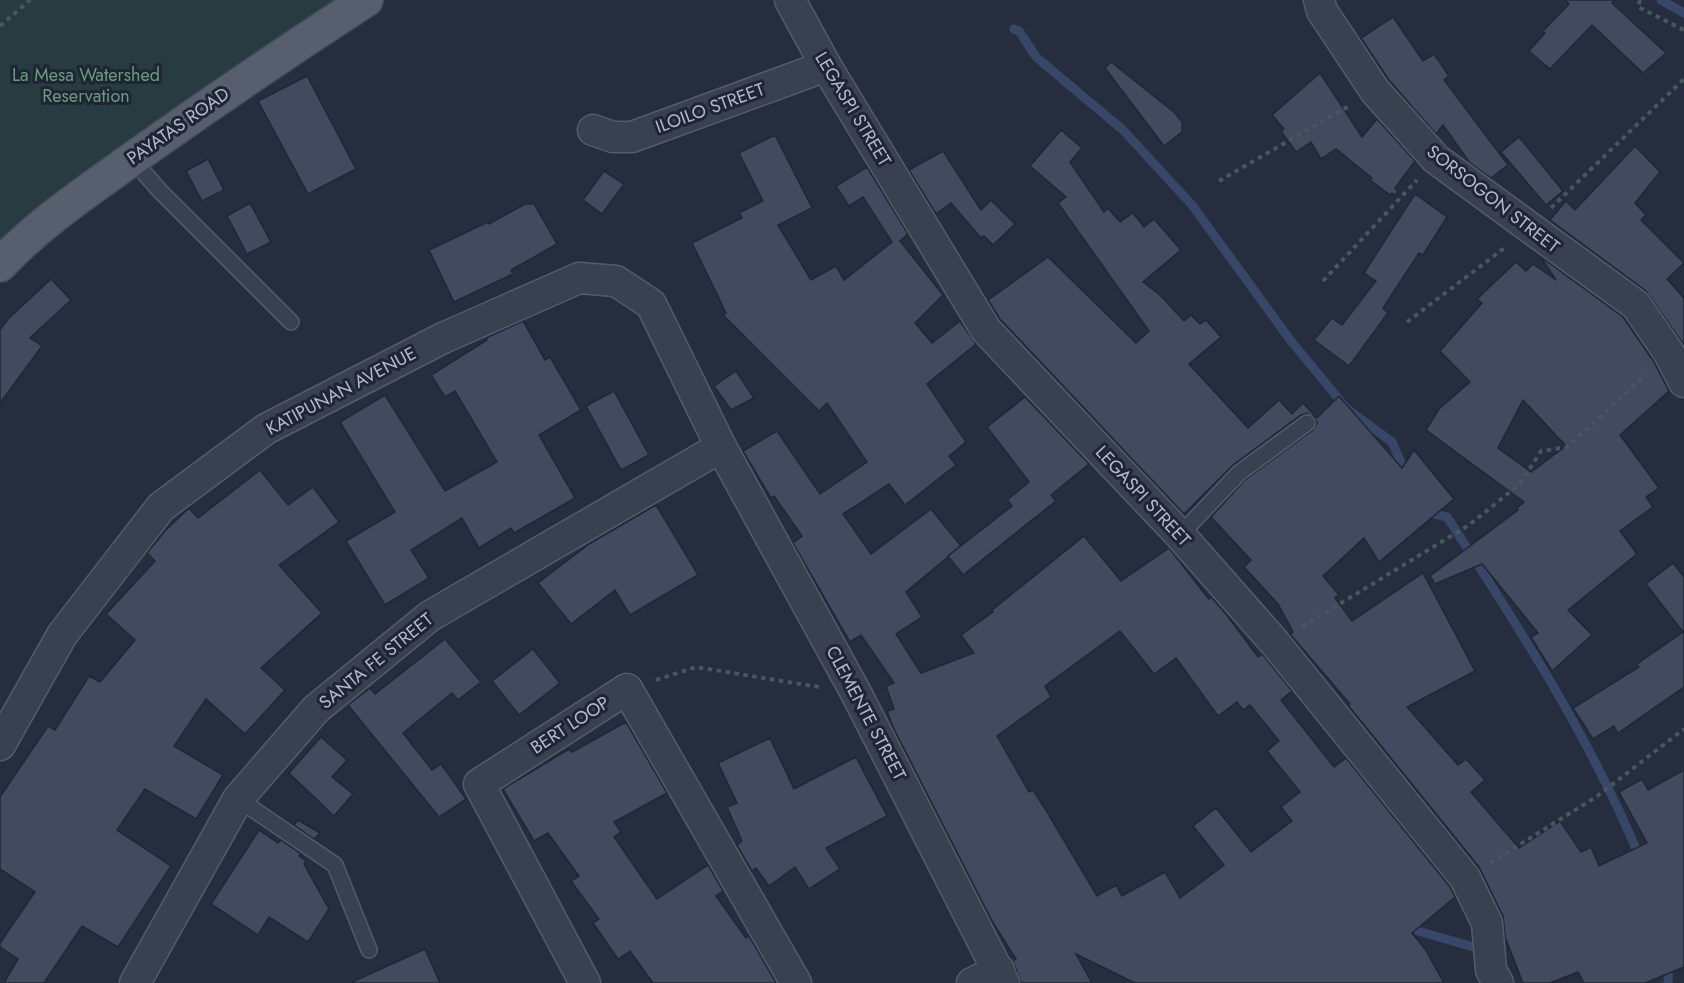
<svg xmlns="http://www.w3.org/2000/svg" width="1684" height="983" viewBox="0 0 1684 983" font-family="Jost,sans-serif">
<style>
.green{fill:#273b40}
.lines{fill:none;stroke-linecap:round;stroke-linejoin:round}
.stream{stroke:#384767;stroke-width:9}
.building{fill:#414a5f;stroke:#202736;stroke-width:1.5;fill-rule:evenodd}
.service-casing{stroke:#545b6a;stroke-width:18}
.minor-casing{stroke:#545b6a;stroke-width:33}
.primary-casing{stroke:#424958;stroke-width:36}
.path{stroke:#45585d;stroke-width:4;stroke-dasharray:4.5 4.5;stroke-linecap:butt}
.service{stroke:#39404f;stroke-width:15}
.minor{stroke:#39404f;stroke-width:30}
.primary{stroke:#575f6f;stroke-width:33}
.labels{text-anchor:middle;stroke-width:6;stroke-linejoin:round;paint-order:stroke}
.park-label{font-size:18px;fill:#6c9b7c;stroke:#1e2534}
.street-label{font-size:18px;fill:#b5bbca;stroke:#1e2534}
</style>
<rect width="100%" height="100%" fill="#252d3f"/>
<polygon class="green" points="0,0 366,0 0,265"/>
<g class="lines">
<g class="stream">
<polyline points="1661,0 1684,13"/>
<polyline points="1014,29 1019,31 1036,57 1123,130 1192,205 1291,341 1347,409 1392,442 1407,476"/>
<path d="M1426,512L1447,517C1520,629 1588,734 1640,858"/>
<polyline points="1418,931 1484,950"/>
<polyline points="1668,983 1669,962"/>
</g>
</g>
<g class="building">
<polygon points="1565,0 1615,0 1612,3 1666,53 1643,73 1592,25 1550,69 1529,51 1545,33 1543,31 1569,4"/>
<polygon points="1393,17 1423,61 1434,54 1449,76 1444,80 1508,165 1491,178 1470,163 1443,125 1436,134 1389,80 1361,38"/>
<polygon points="1111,62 1175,113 1182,122 1182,132 1164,146 1105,68"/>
<polygon points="1320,73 1362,137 1377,119 1415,161 1395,188 1398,192 1395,195 1392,193 1390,195 1370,180 1372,178 1336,149 1321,159 1311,142 1296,152 1281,131 1284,129 1272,115"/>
<polygon points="307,76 356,169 308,194 258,101"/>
<polygon points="1061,130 1082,148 1070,162 1104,212 1108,208 1120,222 1133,213 1144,227 1154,219 1181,250 1143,282 1160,295 1184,321 1191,315 1200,324 1206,320 1221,337 1189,364 1248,428 1279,400 1292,414 1303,403 1317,418 1339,396 1402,468 1414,450 1454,499 1379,562 1364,538 1323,576 1339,595 1335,598 1352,621 1423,573 1475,671 1407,707 1458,765 1466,759 1485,780 1471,792 1519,848 1560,821 1581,852 1591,847 1599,866 1647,843 1619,792 1642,779 1648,790 1684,770 1684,967 1645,983 1584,983 1578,972 1550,983 1523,983 1505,937 1503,916 1479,867 1348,705 1350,704 1290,634 1293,632 1278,604 1244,567 1251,560 1211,517 1245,480 1313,430 1317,423 1314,417 1307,413 1301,415 1233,465 1184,514 1000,319 988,300 1048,257 1136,343 1149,331 1058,203 1066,197 1030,166"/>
<path d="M775,135L812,208L778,225L811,280L836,266L844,280L892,242L863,197L849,206L836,186L867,167L908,234L900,241L943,295L915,323L932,343L960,321L976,344L927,384L966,442L949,456L956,465L905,505L889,484L843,514L871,554L931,509L961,546L906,592L922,617L896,634L921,673L974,653L961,635L993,612L992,610L1084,536L1121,581L1169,548L1209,599L1211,597L1226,614L1258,657L1262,654L1292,691L1281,700L1334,767L1346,758L1450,887L1455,897L1412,933L1425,949L1444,983H1135L1076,954L1092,983H1021L1013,961L1016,959L992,921L893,727L887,711L894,709L886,686L894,683L861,635L850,642L793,543L802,536L774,496L771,498L743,451L777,431L820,494L867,462L827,403L819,411L723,315L726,313L692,243L742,218L739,213L763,201L739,153ZM1120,631L1154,674L1176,658L1218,716L1237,702L1243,710L1250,705L1279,741L1267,751L1300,792L1281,807L1292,821L1251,852L1216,808L1193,826L1224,865L1180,898L1165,872L1122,896L1116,885L1097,896L1047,812L1033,790L1029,792L997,736L1051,697L1045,686Z"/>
<polygon points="1519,137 1563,191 1546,205 1501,152"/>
<polygon points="1635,146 1660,172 1635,203 1646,215 1641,220 1684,263 1667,279 1684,298 1684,345 1646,291 1550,220 1566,201 1575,210"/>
<polygon points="943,151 981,210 991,200 1015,224 993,245 984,236 981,238 951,203 936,214 909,170"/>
<polygon points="208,159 224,190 202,201 186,171"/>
<polygon points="604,171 624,184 602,214 583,200"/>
<polygon points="1415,194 1447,217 1423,255 1419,253 1383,308 1388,313 1349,366 1314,340 1332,318 1342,325 1376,281 1364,273"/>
<polygon points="250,203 271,242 247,254 227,216"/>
<polygon points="525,204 534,204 557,244 511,270 513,274 454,302 429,250 488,222 489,224"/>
<path d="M1541,257L1623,317L1654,362L1669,391L1620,435L1659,488L1646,497L1653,507L1620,531L1637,554L1568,610L1592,635L1552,671L1531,637L1538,633L1482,564L1435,584L1430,576L1518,510L1517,508L1524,502L1426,430L1439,409L1470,382L1440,351L1482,303L1477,299L1516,262L1526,271L1533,264L1556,280ZM1523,400L1566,446L1531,472L1498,448Z"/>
<polygon points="51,279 71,300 30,338 42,346 0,403 0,330 8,319"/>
<polygon points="523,321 545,360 550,357 581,410 539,435 575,498 514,533 511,528 479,548 462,518 411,550 429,578 385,605 346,541 395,512 340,422 385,395 445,491 497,462 455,391 445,397 431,375 487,340 486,338"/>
<polygon points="736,371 754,398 731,410 714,386"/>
<polygon points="614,391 649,455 621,470 586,406"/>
<polygon points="1025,397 1089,464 1051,495 1056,501 963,575 948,556 1012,506 1007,500 1029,482 987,427"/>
<polygon points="260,470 288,505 313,487 339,522 279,565 322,613 261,668 285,690 245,734 206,699 174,746 223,775 196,819 145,789 117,830 171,866 118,947 82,926 44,983 4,983 18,959 0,947 0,943 35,892 0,869 0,797 48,726 55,730 89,676 100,682 135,640 106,614 155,561 147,553 165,531 189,508 198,518"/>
<polygon points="656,505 698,575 630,615 615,590 571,624 538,583 589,544"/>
<polygon points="1673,563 1684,577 1684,687 1618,733 1614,726 1593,739 1573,708 1639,667 1637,664 1683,632 1646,584"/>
<polygon points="445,639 481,682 458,700 452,693 403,733 432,770 441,764 466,799 439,817 348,705 370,688 375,694"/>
<polygon points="533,649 560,683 519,715 492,681"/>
<polygon points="626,722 667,793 614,822 621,832 614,837 657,899 708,865 723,891 716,896 746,938 749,936 776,983 653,983 630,951 618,959 593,923 599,919 571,881 579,876 548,833 534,841 503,789 569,749 572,752"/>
<polygon points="321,737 347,760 332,777 353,794 334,816 289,773"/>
<polygon points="770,738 794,789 856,757 887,816 826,848 840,869 809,889 795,867 769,886 756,868 752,871 737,845 742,841 727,807 737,803 718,763"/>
<polygon points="298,820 320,833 314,839 294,825"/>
<polygon points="259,830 278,843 281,840 301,854 299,856 306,861 304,864 329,909 308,942 269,917 258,935 211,904"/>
<polygon points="425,949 440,983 350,983"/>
</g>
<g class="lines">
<g class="service-casing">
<g id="service">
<polyline points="132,159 160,191 291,322"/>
<polyline points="1180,535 1239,473 1307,423"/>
<polyline points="238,799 335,865 369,950"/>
</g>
</g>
<g class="minor-casing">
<g id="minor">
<polyline points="790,0 826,66 986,330 1180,535 1275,643 1465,878 1487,923 1491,970 1498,983"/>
<polyline points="1319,0 1322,11 1375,91 1436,159 1636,305 1669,353 1684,382"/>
<polyline points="593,130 613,137 632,137 826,66"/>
<polyline points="0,745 62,635 161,507 266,429 443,338 579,278 616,281 651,304 721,447 856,693 1004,983"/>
<polyline points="135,983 238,799 316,709 430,616 721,447"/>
<polyline points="585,983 479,784 627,689 796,983"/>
<polyline points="972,983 999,970"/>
</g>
</g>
<g class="primary-casing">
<path id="primary" d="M0,265C41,221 91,189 139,154C214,101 289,50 366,0"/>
</g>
<g class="path">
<polyline points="1640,0 1638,7 1684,30"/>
<polyline points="0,26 30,0"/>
<polyline points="1219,181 1349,106"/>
<polyline points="1551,208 1684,79"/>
<polyline points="1323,281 1417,180"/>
<polyline points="1407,322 1507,246"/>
<polyline points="1302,627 1469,525 1520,484 1541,451 1567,447 1646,375"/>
<polyline points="656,680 696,667 819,687"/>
<polyline points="1490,863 1596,797 1684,729"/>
</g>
<use href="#service" class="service"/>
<use href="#minor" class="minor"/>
<use href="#primary" class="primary"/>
</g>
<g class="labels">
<g class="park-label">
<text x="86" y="81">La Mesa Watershed<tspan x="86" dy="21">Reservation</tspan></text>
</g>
<g class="street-label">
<text transform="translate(710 108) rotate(-20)" y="6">ILOILO STREET</text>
<text transform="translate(853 109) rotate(59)" y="6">LEGASPI STREET</text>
<text transform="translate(178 126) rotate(-35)" y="6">PAYATAS ROAD</text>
<text transform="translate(1493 199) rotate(38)" y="6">SORSOGON STREET</text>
<text transform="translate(341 391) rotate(-28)" y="6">KATIPUNAN AVENUE</text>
<text transform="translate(1143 496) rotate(47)" y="6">LEGASPI STREET</text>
<text transform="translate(376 661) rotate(-39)" y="6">SANTA FE STREET</text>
<text transform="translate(866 713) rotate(62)" y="6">CLEMENTE STREET</text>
<text transform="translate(570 725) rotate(-33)" y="6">BERT LOOP</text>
</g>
</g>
</svg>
